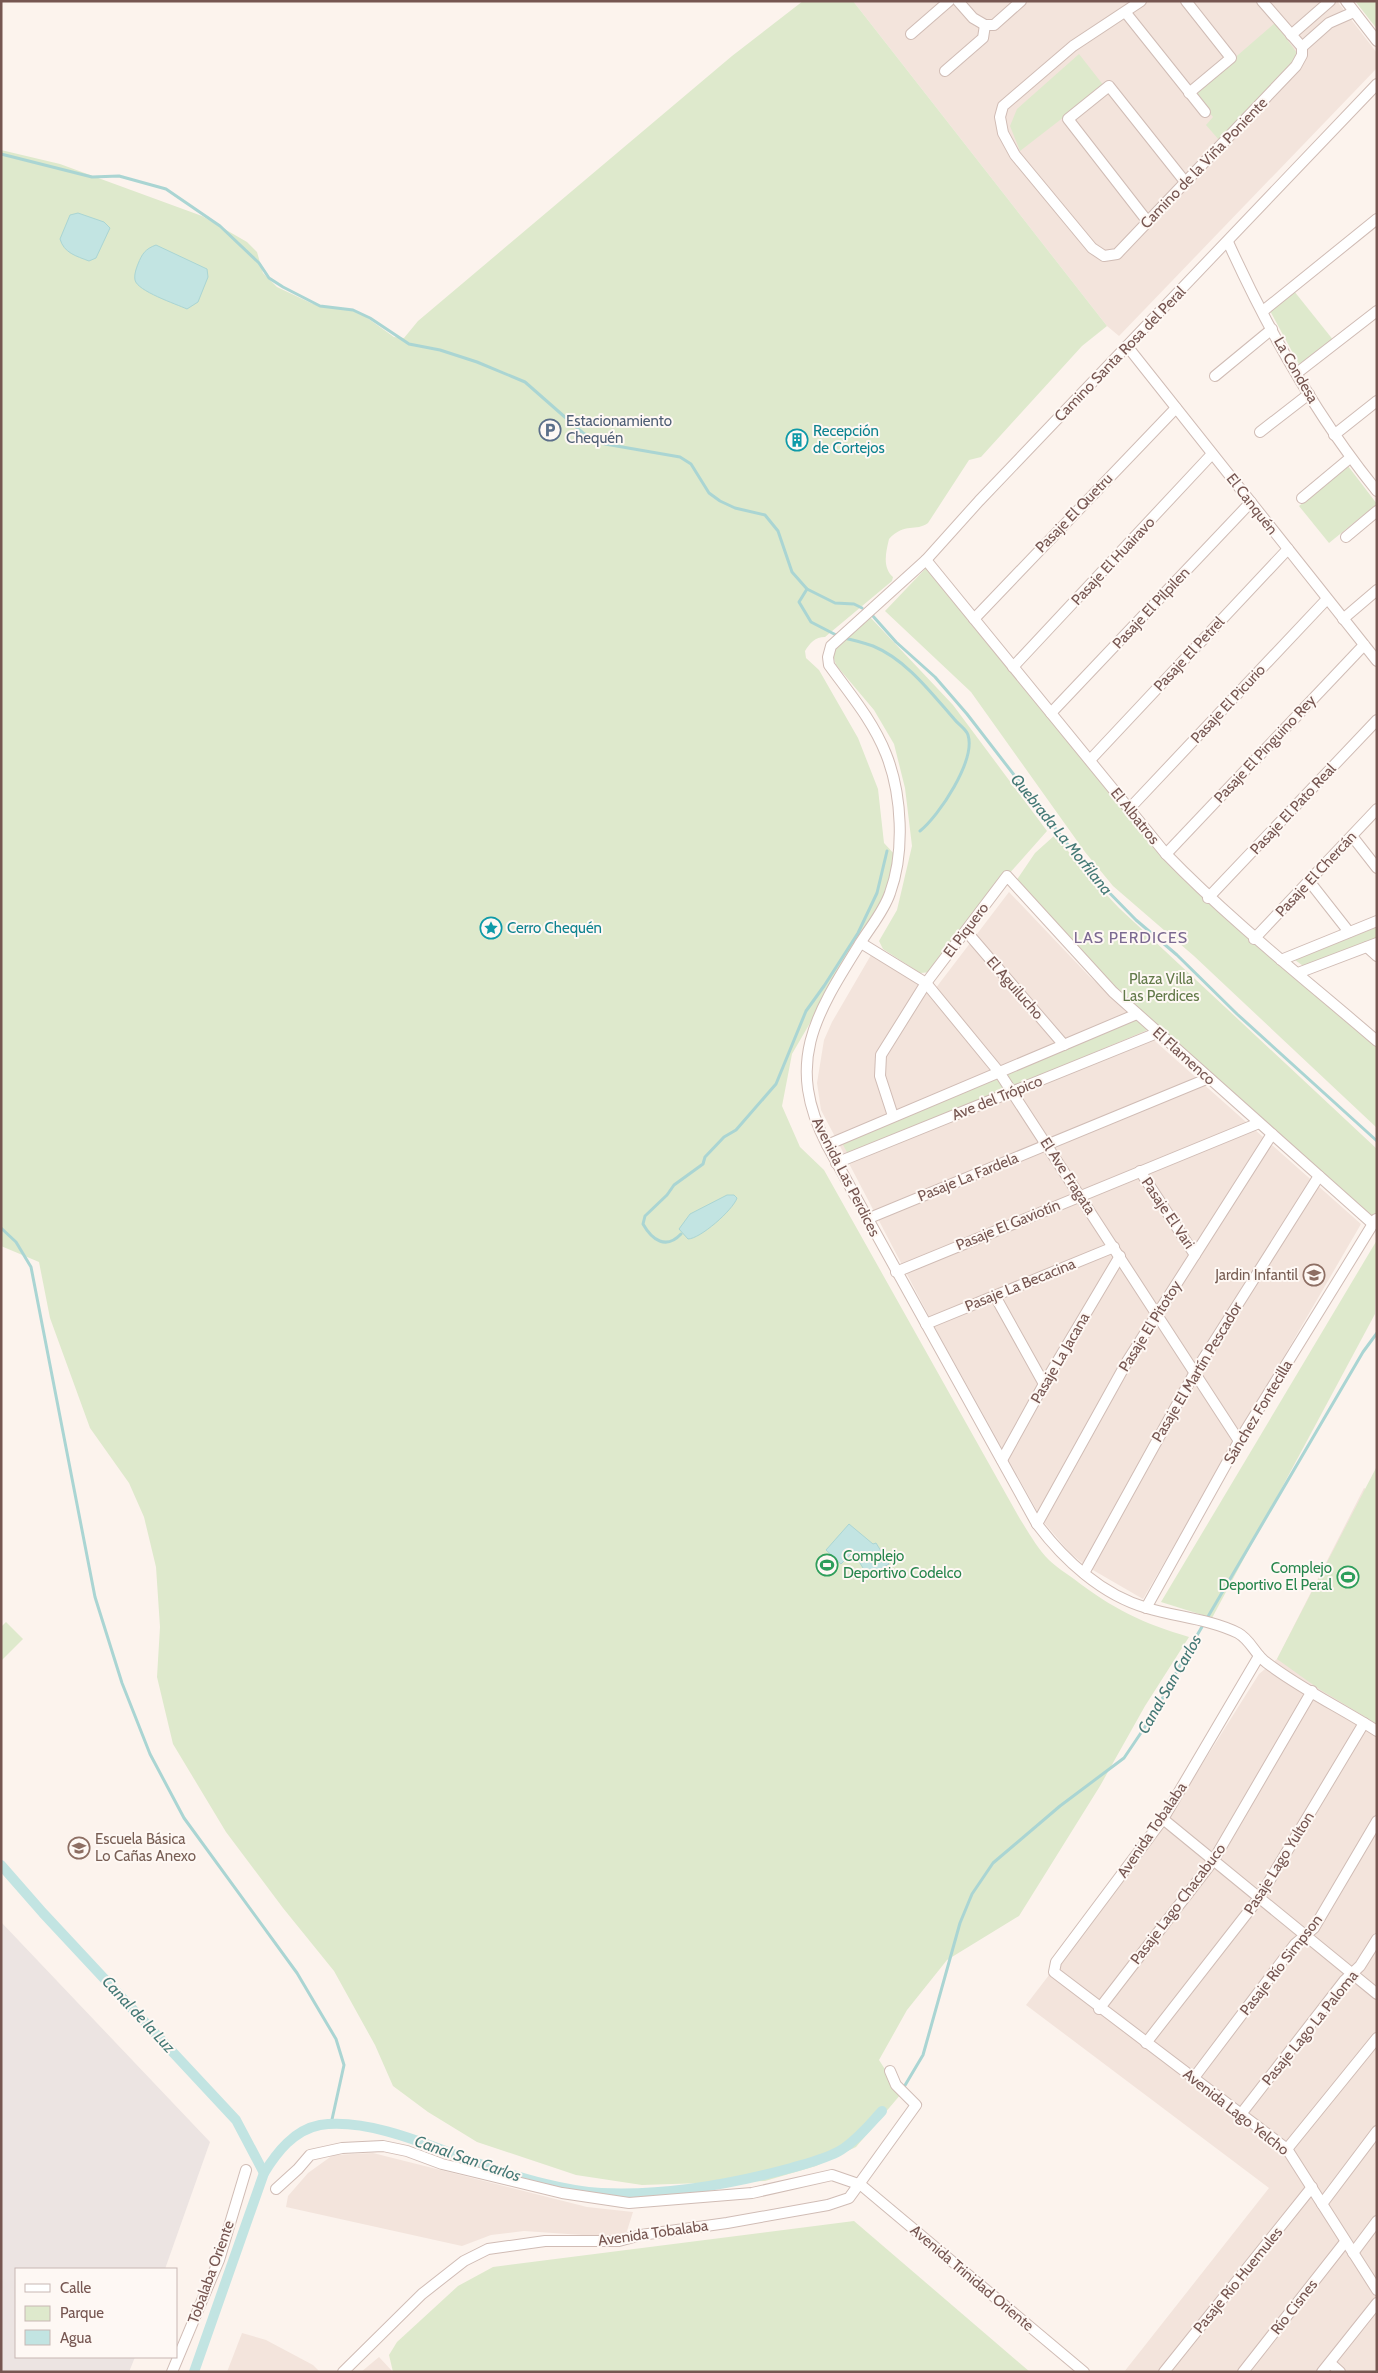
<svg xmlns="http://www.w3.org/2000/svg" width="1378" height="2373" viewBox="0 0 1378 2373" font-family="Cabin,sans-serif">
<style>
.residential{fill:#f3e4dc}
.industrial{fill:#ece4e2}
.green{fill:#dee9cc}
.water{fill:#c2e4e2;stroke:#aad5d3}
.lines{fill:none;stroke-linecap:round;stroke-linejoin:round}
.stream{stroke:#aad5d3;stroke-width:3}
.canal{stroke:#c2e4e2;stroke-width:10}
.minor-casing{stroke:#d0bcb5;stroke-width:12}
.minor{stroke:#fff;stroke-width:10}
.labels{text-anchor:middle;stroke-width:4;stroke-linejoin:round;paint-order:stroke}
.street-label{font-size:15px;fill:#765651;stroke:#fef8f4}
.service-label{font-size:15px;fill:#4e5e75;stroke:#fef8f4;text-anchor:start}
.culture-label{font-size:15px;fill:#0d838f;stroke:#fef8f4;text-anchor:start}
.park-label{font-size:15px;fill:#637a4a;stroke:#fef8f4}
.education-label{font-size:15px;fill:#785e54;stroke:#fef8f4;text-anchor:end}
.leisure-label{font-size:15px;fill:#27864d;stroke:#fef8f4;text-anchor:start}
.water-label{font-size:16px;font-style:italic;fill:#457976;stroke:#fef8f4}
.neighbourhood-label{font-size:16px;letter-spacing:1px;fill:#7b6991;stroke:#fef8f4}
</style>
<rect width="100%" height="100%" fill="#fcf3ed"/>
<g class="residential">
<polygon points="853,1 1337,1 1377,53 1377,68 1119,336 1107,326"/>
<polygon points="1009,892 1089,976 1134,1017 1156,1042 1361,1224 1143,1599 1086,1566 1069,1552 1042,1520 933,1324 821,1110 817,1083 824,1040 832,1022 871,955 932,993"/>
<polygon points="1364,1488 1377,1495 1377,2372 1124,2372 1269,2188 1026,2005 1162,1828 1259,1674 1277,1659"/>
<polygon points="373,2153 587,2207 633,2212 626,2234 597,2236 524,2231 491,2235 462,2246 286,2207 288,2196 308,2173 333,2155"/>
<polygon points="242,2333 266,2340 313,2365 320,2372 227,2372"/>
<polygon points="379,2357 393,2372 361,2372"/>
</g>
<polygon class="industrial" points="1,1922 210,2142 165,2269 16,2269 16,2357 135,2357 129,2372 1,2372"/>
<g class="green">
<path d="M803,1H853L1107,326L1082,346L981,457L969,460L928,523C916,532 905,522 889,539C886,552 882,567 893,577L892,581L825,637C815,637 810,643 805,651L806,658L819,670L858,738L878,789L884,843L896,856L885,894L792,1054L782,1106L800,1147L824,1170L1020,1519C1029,1533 1037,1548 1049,1560C1056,1567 1066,1573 1074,1579C1113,1609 1142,1623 1189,1637L1145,1706L1100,1786L1019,1916L947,1960L907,2010L879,2060L901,2094L856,2147L816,2166L765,2181L642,2185L576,2175L477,2142L428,2112L393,2086L375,2045L334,1971L283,1908L226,1832L173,1744L157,1677L160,1627L156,1567L144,1517L129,1483L90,1428L50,1318L39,1262L1,1246V150L60,164L202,216L247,242L257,252L263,273L277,287L313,304L359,312L394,337L404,338L418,321L732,56Z"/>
<polygon points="1355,1 1377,1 1377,29"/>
<polygon points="1275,23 1297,53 1290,67 1219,140 1206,125 1213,117 1193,94"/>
<polygon points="1079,54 1104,86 1020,151 1010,126 1017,109"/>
<polygon points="1294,291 1334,341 1301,368 1269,309"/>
<polygon points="1348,466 1377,504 1329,543 1299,506"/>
<polygon points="927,567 1153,845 1195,889 1377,1047 1377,1128 1194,956 1113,886 1085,852 971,692 885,611"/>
<polygon points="870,617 953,705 1047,831 1007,876 932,972 920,973 883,949 879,941 897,910 912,846 905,788 894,744 874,710 836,665 833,655 836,647"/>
<polygon points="1055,835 1084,871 1119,908 1377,1149 1377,1212 1373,1217 1147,1017 1104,976 1016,881 1035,853"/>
<polygon points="1377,927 1377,939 1306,968 1295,960"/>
<polygon points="1137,1016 1152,1028 849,1156 841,1141"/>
<polygon points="1377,1240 1375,1314 1212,1618 1161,1602"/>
<polygon points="1377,1466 1377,1724 1319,1689 1277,1659"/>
<polygon points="6,1622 23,1639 1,1661 1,1627"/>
<polygon points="854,2221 1030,2372 393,2372 389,2355 397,2342 458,2286 493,2267"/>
</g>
<g class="water">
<path d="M78,213L104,222L110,228L96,258L89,261C76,256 64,253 60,239L70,215Z"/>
<path d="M156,245L207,269L208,277L198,302L187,309C176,304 137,291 135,280C134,275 136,269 138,264C142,254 145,249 156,245Z"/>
<path d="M727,1195H734L737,1198C733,1210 700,1239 688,1239L679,1229L690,1214Z"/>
<polygon points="849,1524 873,1544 876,1543 889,1564 868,1576 853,1552 841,1564 826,1550"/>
</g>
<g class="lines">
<g class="stream">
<polyline points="1,154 92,177 119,176 166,189 220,226 259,263 269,278 283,287 320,306 353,310 370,318 409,344 440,350 477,362 525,382 583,433 605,444 680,457 691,464 709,493 720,501 735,508 765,515 778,531 792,572 807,589 835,603 854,604 862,608"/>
<polyline points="807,589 799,602 811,622 838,636"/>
<polyline points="872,615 896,642 935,677 967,714 1089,872 1136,920 1177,955 1237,1014 1377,1141"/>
<path d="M844,638C854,640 864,643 873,646C907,660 932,694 955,720C959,725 966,729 968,735C976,760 939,816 920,831"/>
<polyline points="1,1228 16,1242 31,1267 95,1597 122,1683 150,1754 184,1818 297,1973 336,2039 344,2065 331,2124"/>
<path d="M681,1234C666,1250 652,1240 643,1224L645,1216L667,1195L674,1185L703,1164L705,1157L724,1137L736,1130L776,1084L806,1011L824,986L858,933L877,893L887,851"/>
<polyline points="904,2087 923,2055 960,1923 972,1894 993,1863 1060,1806 1124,1758 1155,1712 1189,1649 1363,1352 1377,1333"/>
</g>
<g class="canal">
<polyline points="1,1865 43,1913 236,2120 264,2173"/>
<path d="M194,2372L264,2173C277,2152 294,2130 320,2125C373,2117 441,2151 491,2168C525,2179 565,2191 601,2193C663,2196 732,2184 791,2168C808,2163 826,2159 841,2150C857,2140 869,2125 882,2111"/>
</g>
<g class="minor-casing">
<g id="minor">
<polyline points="958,1 973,18 985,25"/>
<polyline points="1141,1 1073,46 1003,106 1000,117 1003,133 1015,155 1092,248 1104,256 1117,254 1296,66 1302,55 1302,47"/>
<polyline points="1186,1 1231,58 1189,93"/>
<polyline points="1262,1 1302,47"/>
<polyline points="1346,1 1377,41"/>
<polyline points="1126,13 1205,112"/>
<polyline points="985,25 994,25 1021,1"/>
<polyline points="911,34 949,1"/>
<polyline points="1291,35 1330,1"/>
<polyline points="1302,47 1329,23 1354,12"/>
<polyline points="945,71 983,38 985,25"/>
<path d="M1377,84L979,501L926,560L831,646L828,657L829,665C850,694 873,721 886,754C902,794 905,852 890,893C884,911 871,926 861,942C816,1014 784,1062 827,1145L1037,1524C1064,1560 1102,1595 1147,1608C1176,1617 1210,1619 1238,1633C1251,1640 1255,1655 1267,1663C1301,1689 1341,1708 1377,1731"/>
<polyline points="1148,222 1068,119 1109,86 1186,183"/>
<path d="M1228,242C1267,328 1317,417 1377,491"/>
<polyline points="1263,311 1377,219"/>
<polyline points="1127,346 1377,661"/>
<polyline points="1297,373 1377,311"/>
<polyline points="1215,376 1272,329"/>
<polyline points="1260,432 1309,394"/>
<polyline points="1334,435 1377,401"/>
<polyline points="1302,498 1350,458"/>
<polyline points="1346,537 1377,511"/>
<path d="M926,560L1166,854C1232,922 1305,979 1377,1041"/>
<polyline points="974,619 1176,408"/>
<polyline points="1343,619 1377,590"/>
<polyline points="1013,667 1212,454"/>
<polyline points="1051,713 1251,502"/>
<polyline points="1090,760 1288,549"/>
<polyline points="1129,809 1327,599"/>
<polyline points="1352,836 1377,868"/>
<polyline points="1166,854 1364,645"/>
<polyline points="1309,881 1349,932"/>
<polyline points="1208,898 1377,720"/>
<polyline points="966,931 1064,1045"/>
<polyline points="1254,939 1377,809"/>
<polyline points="861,943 926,983 999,1072 1239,1441"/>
<polyline points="1367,947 1377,956"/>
<polyline points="1281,960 1377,921"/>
<polyline points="1298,973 1377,943"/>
<polyline points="893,1116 880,1076 881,1055 926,983 1007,876 1113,992 1373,1224"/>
<polyline points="827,1145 1137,1014"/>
<polyline points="836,1163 1157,1033"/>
<polyline points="1140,1171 1195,1255"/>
<polyline points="867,1219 1209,1078"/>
<polyline points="896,1272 1259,1123"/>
<polyline points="995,1296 1044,1384"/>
<polyline points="926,1324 1114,1247"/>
<polyline points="1002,1460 1044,1384 1120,1256"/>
<polyline points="1037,1524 1128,1360 1272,1134"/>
<polyline points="1084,1573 1195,1372 1319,1176"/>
<polyline points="1146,1608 1239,1441 1376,1219"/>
<polyline points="1259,1656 1163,1819 1056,1962 1054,1972 1287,2149 1377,2290"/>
<polyline points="1163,1819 1377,1994"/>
<polyline points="1099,2009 1213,1861 1312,1691"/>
<polyline points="1146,2043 1259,1898 1364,1723"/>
<polyline points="1193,2079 1295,1944 1314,1928 1377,1821"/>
<polyline points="1241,2114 1344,1981 1360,1966 1377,1939"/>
<polyline points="1287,2149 1377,2038"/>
<polyline points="276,2189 298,2169 310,2155 342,2148 383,2146 407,2151 442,2164 562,2193 629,2203 752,2193 832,2175 861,2185 1084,2372"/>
<polyline points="1322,2204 1377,2131"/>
<polyline points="1353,2253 1377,2221"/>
<polyline points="1330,2363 1340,2372"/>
<polyline points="172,2372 219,2260 246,2170"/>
<polyline points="343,2372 422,2294 464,2261 488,2249 545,2241 619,2241 641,2235 727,2223 828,2205 849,2198 916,2105 896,2085 890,2071"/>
<polyline points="1164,2372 1312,2187"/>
<polyline points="1243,2372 1345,2242"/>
<polyline points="1322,2372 1377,2303"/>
</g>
</g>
<use href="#minor" class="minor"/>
</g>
<defs>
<g id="parking-ring" transform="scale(1.125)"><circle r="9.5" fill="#fef8f4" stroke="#5c6f8a" stroke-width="1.5"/><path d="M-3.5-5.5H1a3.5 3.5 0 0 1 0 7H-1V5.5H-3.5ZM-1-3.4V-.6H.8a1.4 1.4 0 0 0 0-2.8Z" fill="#5c6f8a"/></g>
<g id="building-ring" transform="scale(1.125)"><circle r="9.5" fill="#fef8f4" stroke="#0f9aa8" stroke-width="1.5"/><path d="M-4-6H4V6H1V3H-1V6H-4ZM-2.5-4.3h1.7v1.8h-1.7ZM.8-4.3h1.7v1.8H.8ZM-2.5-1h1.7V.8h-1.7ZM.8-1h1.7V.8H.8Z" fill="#0f9aa8"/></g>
<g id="sight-ring" transform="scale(1.125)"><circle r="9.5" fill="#fef8f4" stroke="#0f9aa8" stroke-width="1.5"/><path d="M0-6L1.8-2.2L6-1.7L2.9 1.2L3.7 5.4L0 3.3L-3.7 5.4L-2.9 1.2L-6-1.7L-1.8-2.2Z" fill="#0f9aa8"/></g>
<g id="school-ring" transform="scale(1.125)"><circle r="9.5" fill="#fef8f4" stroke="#8d6e63" stroke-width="1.5"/><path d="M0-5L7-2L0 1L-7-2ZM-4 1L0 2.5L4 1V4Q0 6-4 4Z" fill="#8d6e63"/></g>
<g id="stadium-ring" transform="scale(1.125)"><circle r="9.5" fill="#fef8f4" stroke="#2e9e5b" stroke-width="1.5"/><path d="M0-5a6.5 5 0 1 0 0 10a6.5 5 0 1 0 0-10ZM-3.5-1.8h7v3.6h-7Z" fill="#2e9e5b"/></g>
</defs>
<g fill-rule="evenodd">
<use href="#parking-ring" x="550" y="430"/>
<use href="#building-ring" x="797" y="440"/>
<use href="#sight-ring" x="491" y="928"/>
<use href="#school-ring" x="1314" y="1275"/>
<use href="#stadium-ring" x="827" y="1565"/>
<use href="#stadium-ring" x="1348" y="1577"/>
<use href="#school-ring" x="79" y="1848"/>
</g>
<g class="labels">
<g class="street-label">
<text transform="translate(1204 163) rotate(-46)" y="5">Camino de la Viña Poniente</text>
<text transform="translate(1120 354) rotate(-46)" y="5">Camino Santa Rosa del Peral</text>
<text transform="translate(1296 370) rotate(60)" y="5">La Condesa</text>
<text transform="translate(1252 504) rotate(52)" y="5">El Canquén</text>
<text transform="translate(1074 513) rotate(-46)" y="5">Pasaje El Quetru</text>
<text transform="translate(1113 561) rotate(-47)" y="5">Pasaje El Huairavo</text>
<text transform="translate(1151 608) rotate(-47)" y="5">Pasaje El Pilpilen</text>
<text transform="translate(1189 654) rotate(-47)" y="5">Pasaje El Petrel</text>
<text transform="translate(1228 704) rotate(-47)" y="5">Pasaje El Picurio</text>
<text transform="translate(1265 749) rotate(-47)" y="5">Pasaje El Pinguino Rey</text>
<text transform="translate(1293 809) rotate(-47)" y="5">Pasaje El Pato Real</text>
<text transform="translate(1135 816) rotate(51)" y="5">El Albatros</text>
<text transform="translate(1316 874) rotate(-47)" y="5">Pasaje El Chercán</text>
<text transform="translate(966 930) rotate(-53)" y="5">El Piquero</text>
<text transform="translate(1015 988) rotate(49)" y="5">El Aguilucho</text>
<text transform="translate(1184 1056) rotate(42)" y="5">El Flamenco</text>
<text transform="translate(997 1098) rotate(-22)" y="5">Ave del Trópico</text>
<text transform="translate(1068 1176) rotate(57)" y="5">El Ave Fragata</text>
<text transform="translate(846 1177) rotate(63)" y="5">Avenida Las Perdices</text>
<text transform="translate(968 1177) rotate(-22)" y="5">Pasaje La Fardela</text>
<text transform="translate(1168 1213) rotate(56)" y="5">Pasaje El Vari</text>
<text transform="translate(1008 1225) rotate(-22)" y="5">Pasaje El Gaviotín</text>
<text transform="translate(1020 1285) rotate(-22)" y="5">Pasaje La Becacina</text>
<text transform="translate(1150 1326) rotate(-58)" y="5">Pasaje El Pitotoy</text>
<text transform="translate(1060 1358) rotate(-60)" y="5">Pasaje La Jacana</text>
<text transform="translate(1197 1372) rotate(-59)" y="5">Pasaje El Martín Pescador</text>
<text transform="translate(1258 1412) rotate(-59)" y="5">Sánchez Fontecilla</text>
<text transform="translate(1152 1830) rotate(-56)" y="5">Avenida Tobalaba</text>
<text transform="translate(1279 1863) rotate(-58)" y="5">Pasaje Lago Yulton</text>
<text transform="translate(1178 1904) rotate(-53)" y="5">Pasaje Lago Chacabuco</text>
<text transform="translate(1281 1965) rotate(-52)" y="5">Pasaje Río Simpson</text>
<text transform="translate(1310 2028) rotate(-51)" y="5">Pasaje Lago La Paloma</text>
<text transform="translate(1236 2112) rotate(38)" y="5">Avenida Lago Yelcho</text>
<text transform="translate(653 2233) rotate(-8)" y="5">Avenida Tobalaba</text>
<text transform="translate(211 2272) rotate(-70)" y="5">Tobalaba Oriente</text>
<text transform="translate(972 2278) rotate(40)" y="5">Avenida Trinidad Oriente</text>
<text transform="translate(1238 2280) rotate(-51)" y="5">Pasaje Río Huemules</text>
<text transform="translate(1294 2307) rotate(-52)" y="5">Río Cisnes</text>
</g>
<g class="service-label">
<text x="566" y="426">Estacionamiento<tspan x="566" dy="17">Chequén</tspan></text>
</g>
<g class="culture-label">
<text x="813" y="436">Recepción<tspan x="813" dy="17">de Cortejos</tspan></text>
<text x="507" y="933">Cerro Chequén</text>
</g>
<g class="park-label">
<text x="1161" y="984">Plaza Villa<tspan x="1161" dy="17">Las Perdices</tspan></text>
</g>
<g class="education-label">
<text x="1298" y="1280">Jardin Infantil</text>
<text x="95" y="1844" text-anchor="start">Escuela Básica<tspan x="95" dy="17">Lo Cañas Anexo</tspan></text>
</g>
<g class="leisure-label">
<text x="843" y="1561">Complejo<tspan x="843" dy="17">Deportivo Codelco</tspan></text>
<text x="1332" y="1573" text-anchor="end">Complejo<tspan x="1332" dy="17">Deportivo El Peral</tspan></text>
</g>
<g class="water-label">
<text transform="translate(1062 834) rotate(51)" y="6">Quebrada La Morfilana</text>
<text transform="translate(1169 1684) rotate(-60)" y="6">Canal San Carlos</text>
<text transform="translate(139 2014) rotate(47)" y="6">Canal de la Luz</text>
<text transform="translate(468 2158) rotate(19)" y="6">Canal San Carlos</text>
</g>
<g class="neighbourhood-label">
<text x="1131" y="943">LAS PERDICES</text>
</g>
</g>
<rect width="1378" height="2373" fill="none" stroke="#765651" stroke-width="5"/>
<rect x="15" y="2268" width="162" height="90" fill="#fef8f4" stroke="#c8b7b3"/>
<rect x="25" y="2284" width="25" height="8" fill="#ffffff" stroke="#c8b7b3"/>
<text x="60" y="2293" font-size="15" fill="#765651">Calle</text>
<rect x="25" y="2306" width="25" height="15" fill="#dee9cc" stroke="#c8b7b3"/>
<text x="60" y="2318" font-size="15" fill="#765651">Parque</text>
<rect x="25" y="2330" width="25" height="15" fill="#c2e4e2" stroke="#c8b7b3"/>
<text x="60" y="2343" font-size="15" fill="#765651">Agua</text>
</svg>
